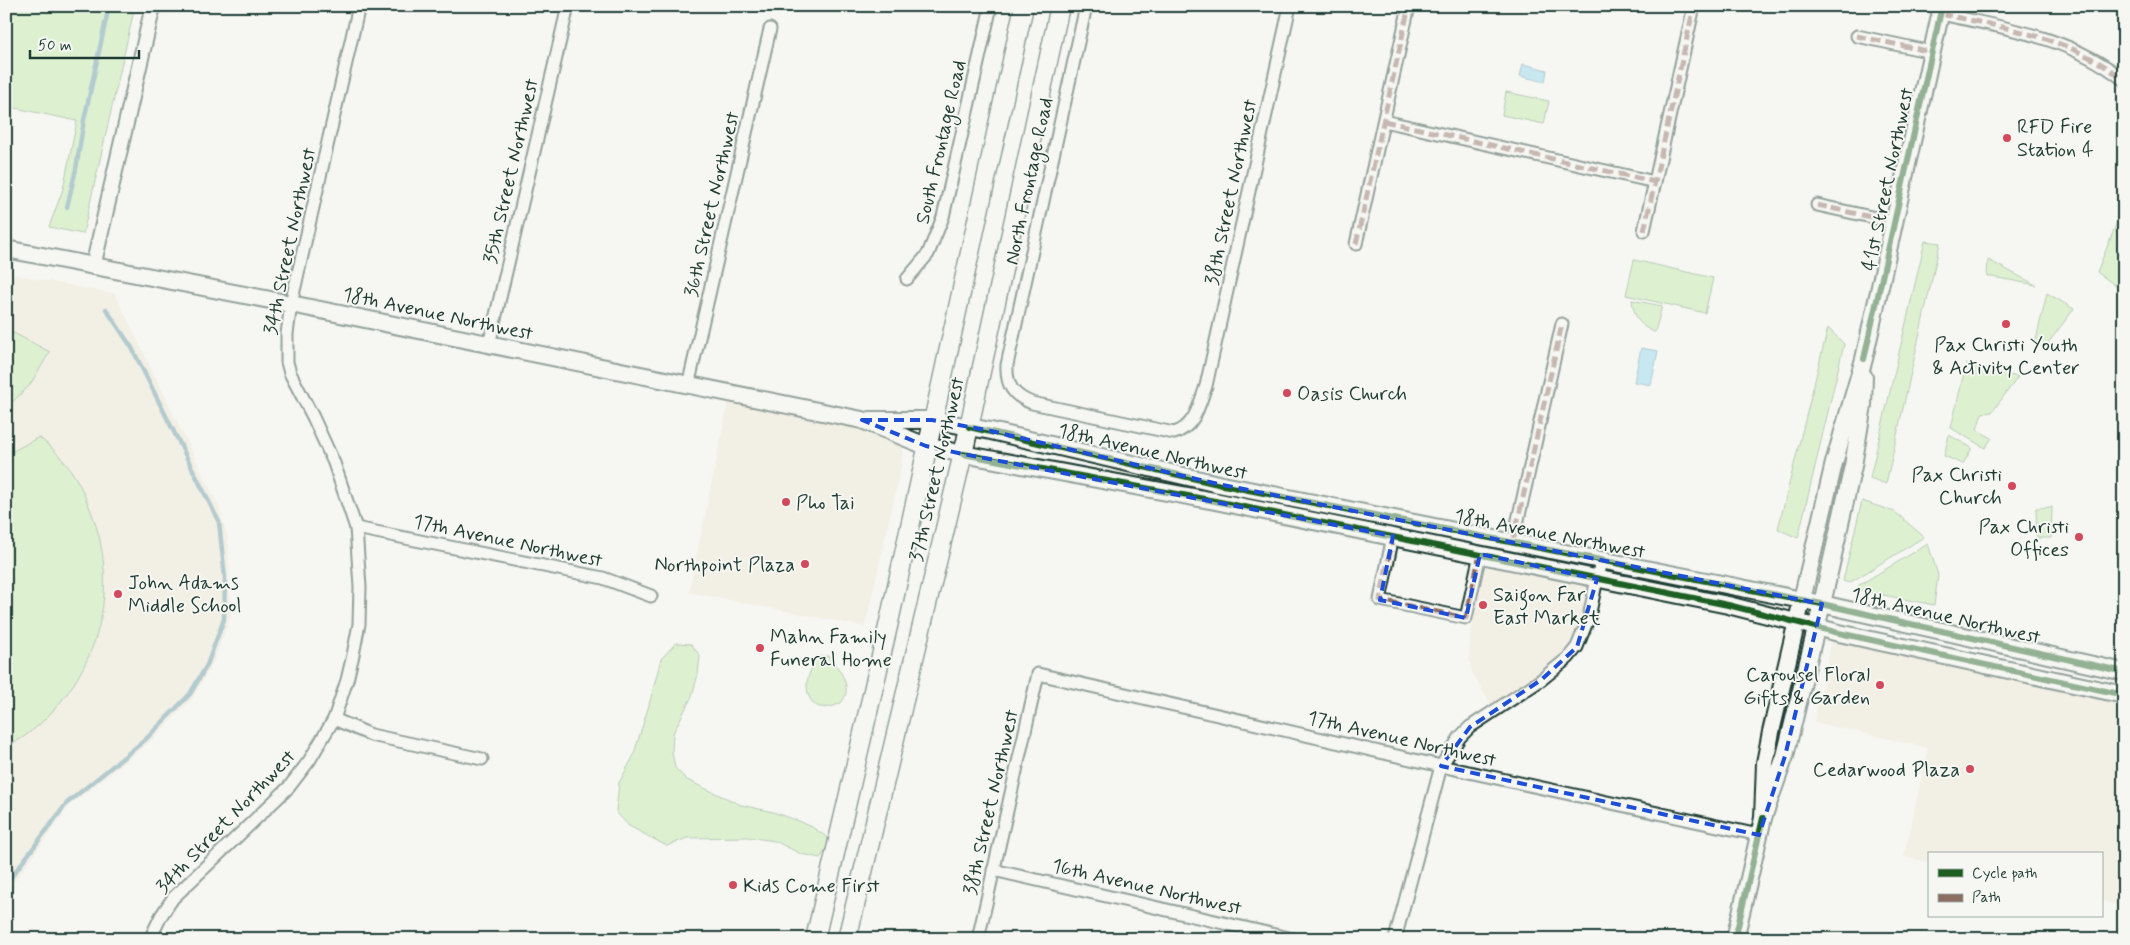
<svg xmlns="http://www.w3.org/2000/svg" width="2130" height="945" viewBox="0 0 2130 945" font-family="Mynerve,sans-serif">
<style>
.built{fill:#eee6d5}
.green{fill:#beeba9;stroke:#6e946e}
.water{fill:#8fd4f0;stroke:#6298a5}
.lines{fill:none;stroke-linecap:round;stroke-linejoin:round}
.stream{stroke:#6298a5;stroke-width:4.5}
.minor-casing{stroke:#1f3d34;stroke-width:15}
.tertiary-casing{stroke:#1f3d34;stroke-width:18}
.secondary-casing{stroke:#1f3d34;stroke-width:20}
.primary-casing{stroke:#1f3d34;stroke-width:21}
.minor{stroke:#f6f6f2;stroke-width:11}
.tertiary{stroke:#f6f6f2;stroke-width:14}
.secondary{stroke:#f6f6f2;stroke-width:16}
.primary{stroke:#f6f6f2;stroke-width:18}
.quiet{stroke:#8d6e63;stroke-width:5;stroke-dasharray:10 5;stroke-linecap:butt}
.cycleway-casing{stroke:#f6f6f2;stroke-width:9}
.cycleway{stroke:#1b5e20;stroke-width:6}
.marked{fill:none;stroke:#1d4ed8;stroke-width:4;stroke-dasharray:10 6;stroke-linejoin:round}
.poi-dot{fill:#d1495b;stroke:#f6f6f2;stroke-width:2}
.labels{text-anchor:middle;stroke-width:4;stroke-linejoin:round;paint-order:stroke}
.poi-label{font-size:20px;fill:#1f3d34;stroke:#f6f6f2;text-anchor:start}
.street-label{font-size:20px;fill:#1f3d34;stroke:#f6f6f2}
</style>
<rect width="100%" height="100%" fill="#f6f6f2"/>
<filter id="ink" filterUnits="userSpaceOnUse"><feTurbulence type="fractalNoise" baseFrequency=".02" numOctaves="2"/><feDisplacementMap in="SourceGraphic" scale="10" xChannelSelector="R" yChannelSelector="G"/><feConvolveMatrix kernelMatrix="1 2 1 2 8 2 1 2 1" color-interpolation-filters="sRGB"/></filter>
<g filter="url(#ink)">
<g class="built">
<polygon points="6,273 115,294 219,507 228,538 231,615 214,661 193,698 150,742 69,806 6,893"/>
<polygon points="730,394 905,429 901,467 865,627 689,592"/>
<polygon points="1490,548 1511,552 1601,560 1577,647 1494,710 1471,670 1469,656 1471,632"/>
<polygon points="1832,641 2124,705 2124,906 2101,901 2101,854 1929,854 1929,862 1904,857 1928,748 1814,722"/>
</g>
<g class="green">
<polygon points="6,6 135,6 83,234 49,227 63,189 77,121 6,106"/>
<polygon points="1506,92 1549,101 1544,124 1502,115"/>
<polygon points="2124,205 2124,292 2097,272"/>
<polygon points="1925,241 1940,243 1886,484 1870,478"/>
<polygon points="1634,260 1713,278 1705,313 1626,295"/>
<polygon points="1988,260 2036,285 1987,276"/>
<polygon points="2047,293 2074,309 2045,347 2035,344"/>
<path d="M1632,300L1662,306L1655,332C1639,327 1634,315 1632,300Z"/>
<polygon points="1828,328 1844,344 1798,538 1778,529"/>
<polygon points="6,329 50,352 29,386 6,408"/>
<polygon points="1966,364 2018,377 1992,412 1982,413 1977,430 1992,438 1985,448 1951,428"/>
<polygon points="1949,435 1972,448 1963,464 1944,456"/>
<path d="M39,437C47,444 55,450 61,458C73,471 82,488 88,504C116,569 108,638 66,695C51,715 30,736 6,747V455Z"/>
<polygon points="1862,501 1895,512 1924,537 1849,583 1843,581"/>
<polygon points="2052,507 2051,538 2037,538 2036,508"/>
<polygon points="1928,544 1938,575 1934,605 1858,590 1859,585"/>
<polygon points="676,643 691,644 700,656 698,674 692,696 673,733 672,752 675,768 687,780 741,805 773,812 799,821 812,827 828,838 828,847 820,858 801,854 775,841 747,837 687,838 667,846 629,826 616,812 619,783 633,757 649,705 661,659"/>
<path d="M829,656C836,664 848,680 846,692C846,695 843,700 841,703C825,711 809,710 807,687C806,678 813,666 816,657Z"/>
</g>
<g class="water">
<polygon points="1523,64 1547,70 1545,82 1520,76"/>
<polygon points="1641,348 1658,351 1651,385 1634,382"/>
</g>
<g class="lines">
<g class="stream">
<polyline points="67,207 76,169 84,120 109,6"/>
<polyline points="6,884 67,803 145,740 190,694 207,665 224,619 225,578 219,522 132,348 106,309"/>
</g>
<g class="minor-casing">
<g id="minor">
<path d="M1086,6L1007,365C1006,385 1013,396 1032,403L1174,433C1195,427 1199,405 1206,386L1290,6"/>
<path d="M1941,14C2005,28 2071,37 2124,80"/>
<polyline points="1857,36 1932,52"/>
<polyline points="1384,121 1655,182"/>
<polyline points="1817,205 1894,222"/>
<polyline points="1644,231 1694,6"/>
<polyline points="1356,244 1409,6"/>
<polyline points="907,279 928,254 943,217 991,6"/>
<polyline points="489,345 568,6"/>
<polyline points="688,386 770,29"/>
<polyline points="356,528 603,578 651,596"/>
<polyline points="1393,536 1380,600 1466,618 1480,554"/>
<polyline points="1513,542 1562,324"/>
<polyline points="334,719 371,735 482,759"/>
<polyline points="993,870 1293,939"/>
<polyline points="150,939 161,916 173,898 289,787 309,761 334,719 347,680 353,655 359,624 360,587 356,528 334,463 313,417 290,373 287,362 287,334 291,304 359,6"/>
<polyline points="978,939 1038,674 1441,766 1759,835"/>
<polyline points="1395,939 1441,766 1460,737 1470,727 1541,680 1568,658 1577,647 1589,617 1601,560"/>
</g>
</g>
<g class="tertiary-casing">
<polyline id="tertiary" points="93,267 153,6"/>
</g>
<g class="secondary-casing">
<g id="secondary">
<polyline points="6,249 291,304 862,420 926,446 963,454 1215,501 1728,605 1839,633 2124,695"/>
<polyline points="870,420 932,420 991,431 1218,484 1822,604 2124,672"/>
<polyline points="1763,818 1765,763 1771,732 1834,463 1864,359 1942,6"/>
<polyline points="1735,939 1763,818 1785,756 1822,604 1853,466 1863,405 1864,377"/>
</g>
</g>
<g class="primary-casing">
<g id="primary">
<polyline points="815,939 889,622 1024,6"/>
<polyline points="847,939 966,441 1060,6"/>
</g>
</g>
<use href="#minor" class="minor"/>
<use href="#tertiary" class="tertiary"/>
<use href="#secondary" class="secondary"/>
<use href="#primary" class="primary"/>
<g class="quiet">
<path d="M1941,14C2005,28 2071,37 2124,80"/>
<polyline points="1857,36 1932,52"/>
<polyline points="1384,121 1655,182"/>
<polyline points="1817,205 1894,222"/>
<polyline points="1644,231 1694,6"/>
<polyline points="1356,244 1409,6"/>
<polyline points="1393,536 1380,600 1466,618 1480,554"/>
<polyline points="1513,542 1562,324"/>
</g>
<g class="cycleway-casing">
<g id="cycleway">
<polyline points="1864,359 1942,6"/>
<polyline points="969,427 1218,484 1822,604 2124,672"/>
<polyline points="963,454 1215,501 1728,605 1839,633 2124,695"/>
<polyline points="1735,939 1763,818"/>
</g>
</g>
<use href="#cycleway" class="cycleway"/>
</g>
</g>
<path d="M0 0H2130V945H0ZM862,420H932L991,431L1218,484L1822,604L1785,756L1759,835L1441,766L1470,727L1541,680L1577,647L1597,579L1480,554L1466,618L1380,600L1393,536L963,454L926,446Z" fill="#f6f6f2" fill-opacity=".55" fill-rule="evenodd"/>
<path class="marked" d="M862,420H932L991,431L1218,484L1822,604L1785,756L1759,835L1441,766L1470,727L1541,680L1577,647L1597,579L1480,554L1466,618L1380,600L1393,536L963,454L926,446Z"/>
<g class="poi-dot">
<circle cx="2007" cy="138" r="5"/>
<circle cx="2006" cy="324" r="5"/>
<circle cx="1287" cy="393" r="5"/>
<circle cx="2012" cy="486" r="5"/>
<circle cx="786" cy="502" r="5"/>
<circle cx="2079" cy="537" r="5"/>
<circle cx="805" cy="564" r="5"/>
<circle cx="118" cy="594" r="5"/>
<circle cx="1483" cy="605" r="5"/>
<circle cx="760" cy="648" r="5"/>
<circle cx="1880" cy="685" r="5"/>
<circle cx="1970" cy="769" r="5"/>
<circle cx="733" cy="885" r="5"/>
</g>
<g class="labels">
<g class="poi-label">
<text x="2017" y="133">RFD Fire<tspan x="2017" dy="23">Station 4</tspan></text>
<text x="2006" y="351" text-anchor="middle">Pax Christi Youth<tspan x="2006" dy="23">&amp; Activity Center</tspan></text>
<text x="1297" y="400">Oasis Church</text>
<text x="2002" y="481" text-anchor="end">Pax Christi<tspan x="2002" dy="23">Church</tspan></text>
<text x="796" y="509">Pho Tai</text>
<text x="2069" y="533" text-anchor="end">Pax Christi<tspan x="2069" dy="23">Offices</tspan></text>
<text x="795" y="571" text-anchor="end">Northpoint Plaza</text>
<text x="128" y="589">John Adams<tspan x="128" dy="23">Middle School</tspan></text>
<text x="1493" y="601">Saigon Far<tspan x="1493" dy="23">East Market</tspan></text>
<text x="770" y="643">Mahn Family<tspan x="770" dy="23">Funeral Home</tspan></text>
<text x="1870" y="681" text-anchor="end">Carousel Floral<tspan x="1870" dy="23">Gifts &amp; Garden</tspan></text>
<text x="1960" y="776" text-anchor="end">Cedarwood Plaza</text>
<text x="743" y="892">Kids Come First</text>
</g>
<g class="street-label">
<text transform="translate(940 142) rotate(-77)" y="7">South Frontage Road</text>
<text transform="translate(510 171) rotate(-77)" y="7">35th Street Northwest</text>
<text transform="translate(1887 179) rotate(-78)" y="7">41st Street Northwest</text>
<text transform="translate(1028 181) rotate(-78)" y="7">North Frontage Road</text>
<text transform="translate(1230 192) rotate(-78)" y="7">38th Street Northwest</text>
<text transform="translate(711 204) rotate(-77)" y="7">36th Street Northwest</text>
<text transform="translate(289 241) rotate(-78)" y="7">34th Street Northwest</text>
<text transform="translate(438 313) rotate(12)" y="7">18th Avenue Northwest</text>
<text transform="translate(1153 451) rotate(13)" y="7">18th Avenue Northwest</text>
<text transform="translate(936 469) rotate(-77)" y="7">37th Street Northwest</text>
<text transform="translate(1550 533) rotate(11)" y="7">18th Avenue Northwest</text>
<text transform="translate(508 540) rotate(12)" y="7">17th Avenue Northwest</text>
<text transform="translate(1946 615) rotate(13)" y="7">18th Avenue Northwest</text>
<text transform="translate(1402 738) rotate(13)" y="7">17th Avenue Northwest</text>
<text transform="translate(990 802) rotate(-77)" y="7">38th Street Northwest</text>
<text transform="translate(225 821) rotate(-46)" y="7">34th Street Northwest</text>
<text transform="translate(1147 886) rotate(13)" y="7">16th Avenue Northwest</text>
</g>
</g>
<rect width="2130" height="945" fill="none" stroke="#f6f6f2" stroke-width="25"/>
<rect x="12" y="12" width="2105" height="920" fill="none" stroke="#1f3d34" stroke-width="2" filter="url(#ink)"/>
<rect x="1928" y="852" width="175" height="65" fill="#f6f6f2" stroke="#a0aca6"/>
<rect x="1938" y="869" width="25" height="8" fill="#1b5e20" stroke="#a0aca6"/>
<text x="1972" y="878" font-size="15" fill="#1f3d34">Cycle path</text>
<rect x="1938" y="894" width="25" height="8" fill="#8d6e63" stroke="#a0aca6"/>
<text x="1972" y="902" font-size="15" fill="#1f3d34">Path</text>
<path d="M30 50v8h109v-8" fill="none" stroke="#1f3d34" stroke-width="2.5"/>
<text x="38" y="50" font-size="15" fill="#1f3d34" stroke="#f6f6f2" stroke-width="4" paint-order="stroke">50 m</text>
</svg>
